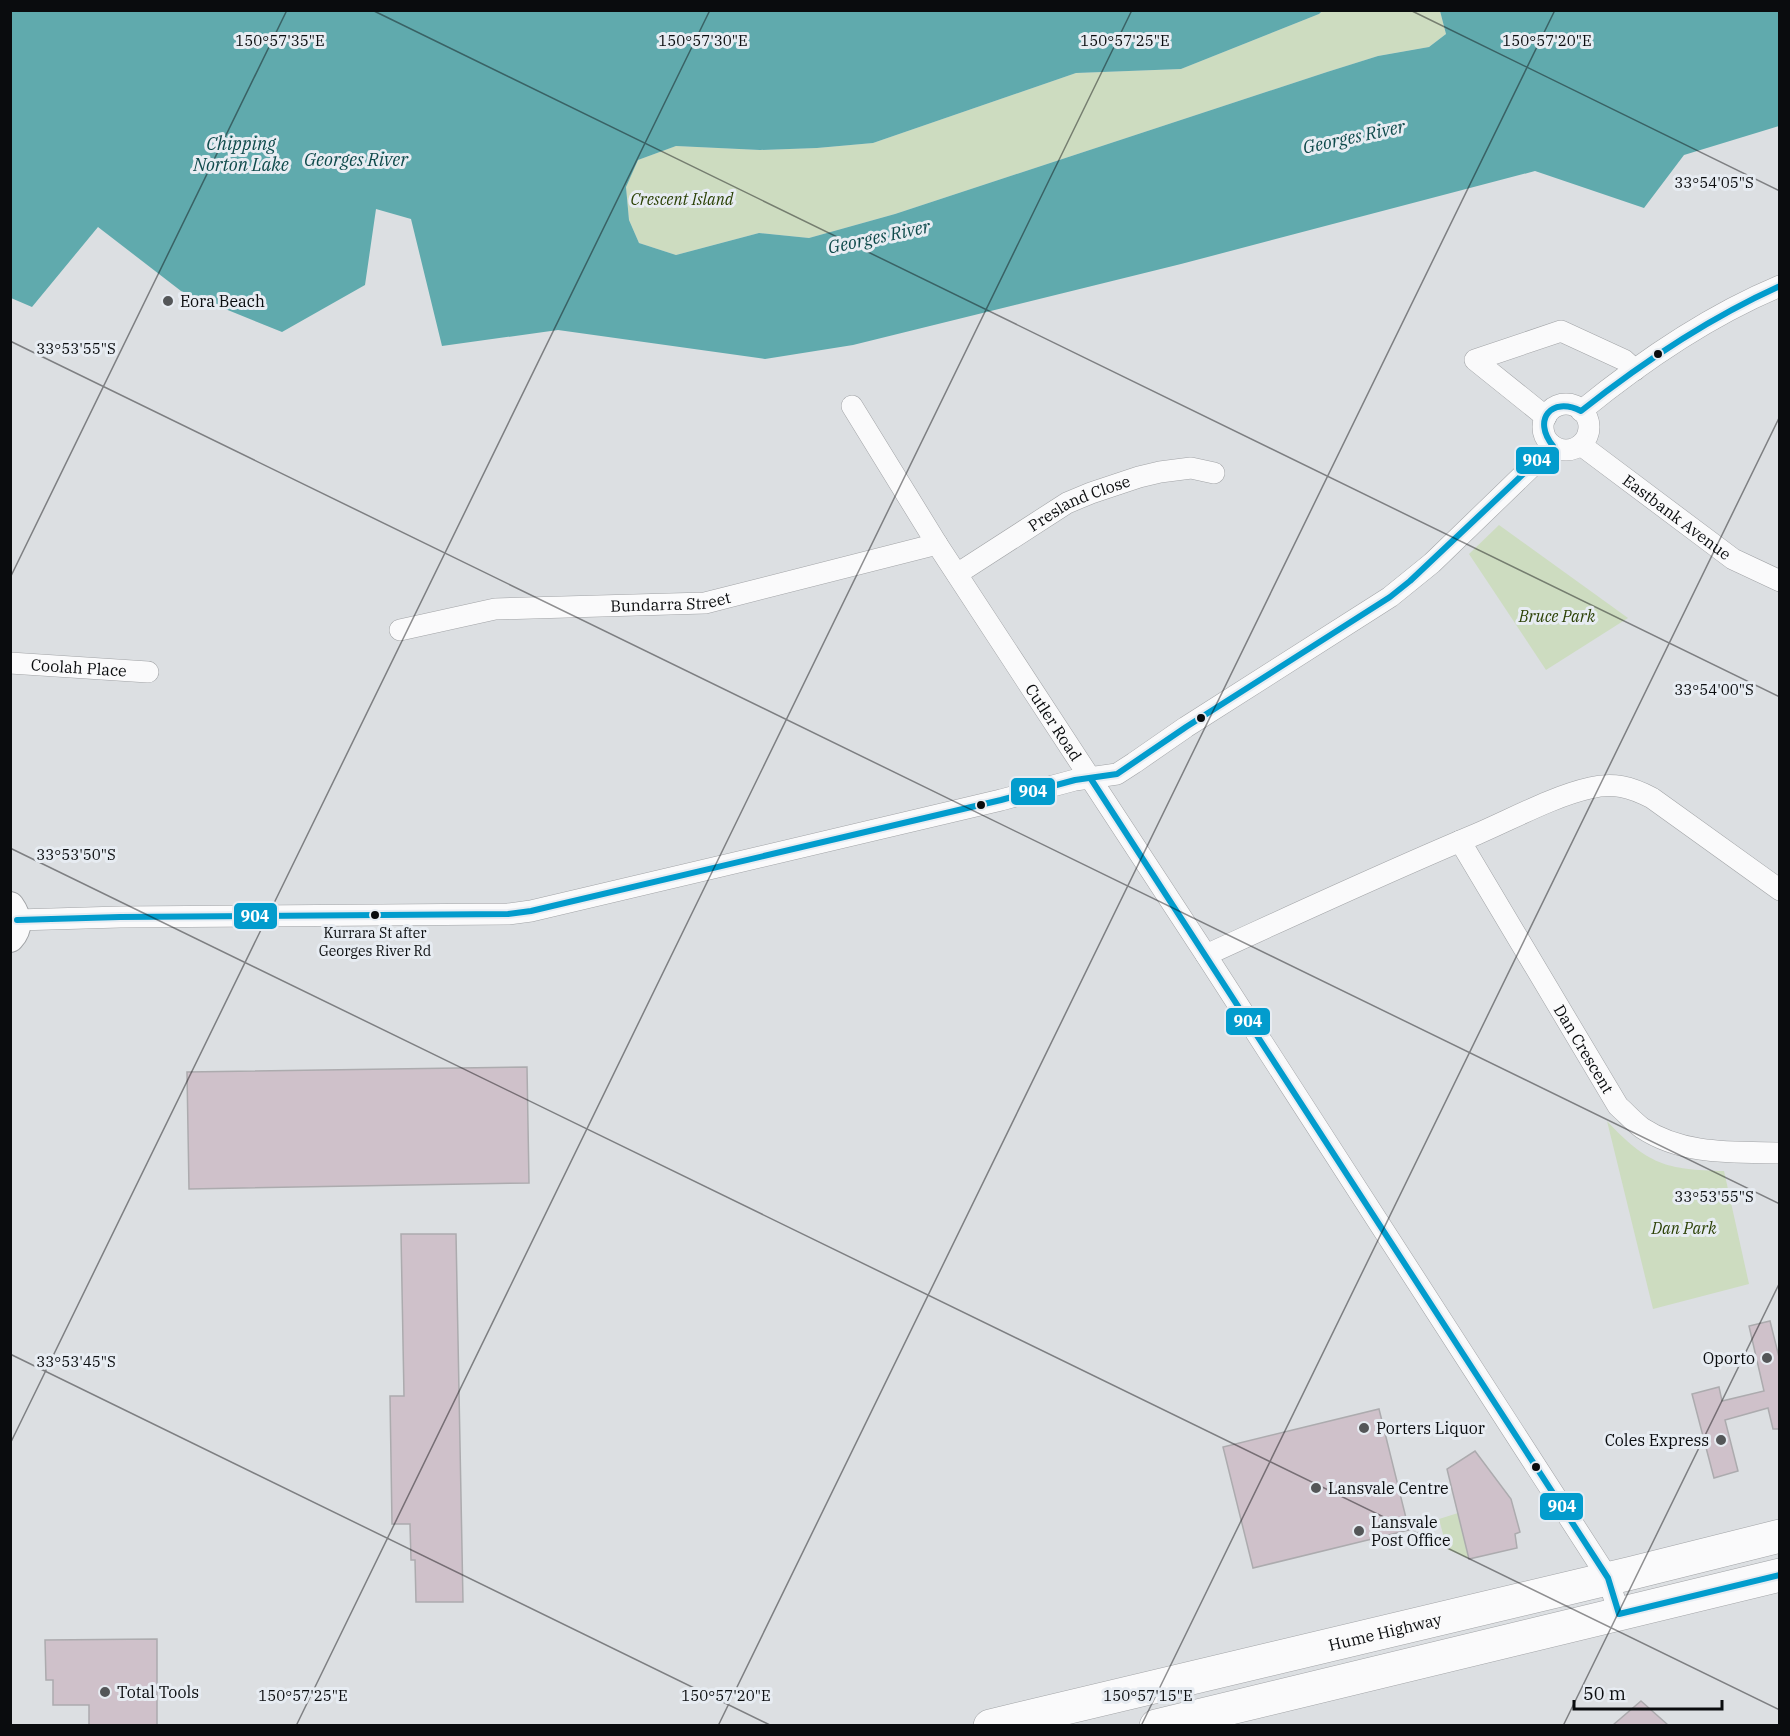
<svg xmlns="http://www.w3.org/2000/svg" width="1790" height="1736" viewBox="0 0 1790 1736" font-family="'IBM Plex Serif',serif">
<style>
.green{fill:#cddcc0}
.water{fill:#60aaad}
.building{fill:#cfc1ca;stroke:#acabae;stroke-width:1.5}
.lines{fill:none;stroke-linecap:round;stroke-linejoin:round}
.street-casing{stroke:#a1a3a6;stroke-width:22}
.secondary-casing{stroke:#a1a3a6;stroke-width:30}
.highway-casing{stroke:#a1a3a6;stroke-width:34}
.street{stroke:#fafafb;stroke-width:21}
.secondary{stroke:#fafafb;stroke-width:28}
.highway{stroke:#fafafb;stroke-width:33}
.bus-1-casing{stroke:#e7ecf2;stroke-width:10}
.bus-1{stroke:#029ccd;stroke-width:6}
.ticks{fill:none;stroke:#0a0c0e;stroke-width:1.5;stroke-opacity:0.45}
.poi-dot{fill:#545658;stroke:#e7ecf2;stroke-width:2}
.bus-dot{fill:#0a0c0e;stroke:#e7ecf2;stroke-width:2}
.labels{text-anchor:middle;stroke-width:6;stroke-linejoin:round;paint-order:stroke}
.bus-label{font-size:14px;fill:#0a0c0e;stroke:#e7ecf2}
.park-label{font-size:16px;font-style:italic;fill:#2c4206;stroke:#e7ecf2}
.poi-label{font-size:16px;fill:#0a0c0e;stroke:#e7ecf2;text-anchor:start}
.street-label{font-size:16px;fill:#0a0c0e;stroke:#e7ecf2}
.water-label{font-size:18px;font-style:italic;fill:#0e4a4b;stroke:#e7ecf2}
.ticks-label{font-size:15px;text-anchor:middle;fill:#0a0c0e;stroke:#e7ecf2;stroke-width:6;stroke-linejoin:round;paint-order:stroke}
.line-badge{stroke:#e7ecf2;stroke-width:2}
.badge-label{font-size:16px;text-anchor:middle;font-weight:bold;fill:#fff}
</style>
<rect width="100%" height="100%" fill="#dcdfe2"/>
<g class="green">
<polygon points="1322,11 1440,11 1446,34 1429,47 1378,56 1327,72 895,214 809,238 759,233 676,255 639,243 629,220 626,186 638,160 676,146 760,150 817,148 873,143 1076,73 1181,69 1319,14"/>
<polygon points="1499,525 1628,618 1546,670 1469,554"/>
<path d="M1607,1121C1647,1164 1666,1170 1724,1171L1749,1284L1653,1309Z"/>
<polygon points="1458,1513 1469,1559 1447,1549 1439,1519"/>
</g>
<polygon class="water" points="11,10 1322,11 1319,14 1181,69 1076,73 873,143 817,148 760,150 676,146 638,160 626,187 629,220 639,243 676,255 759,233 809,238 895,214 1327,72 1378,56 1429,47 1446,34 1440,11 1779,11 1779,126 1684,155 1644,208 1535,171 1181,264 853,345 765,359 558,330 442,346 411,219 376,209 365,285 282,332 181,291 98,227 32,307 11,298"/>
<g class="building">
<polygon points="527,1067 529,1183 189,1189 187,1072"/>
<polygon points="401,1234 456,1234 463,1602 416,1602 415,1560 411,1560 410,1524 392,1524 390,1396 404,1396"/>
<polygon points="1770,1321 1779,1357 1779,1429 1773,1429 1768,1408 1725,1420 1738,1471 1714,1478 1692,1394 1719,1387 1722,1401 1764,1391 1749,1326"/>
<polygon points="1379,1409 1409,1530 1253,1568 1223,1447"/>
<polygon points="1475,1451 1511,1499 1520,1532 1515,1534 1517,1548 1469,1559 1447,1469"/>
<polygon points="157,1639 157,1725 89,1725 89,1705 53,1705 53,1680 46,1680 45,1640"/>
<polygon points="1641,1701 1668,1725 1613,1725"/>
</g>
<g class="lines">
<g class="street-casing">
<g id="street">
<circle cx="1566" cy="427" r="23"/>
<path id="s1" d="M852,406L937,544L1206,955L1608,1578L1619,1614"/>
<path d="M1581,411C1641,362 1708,316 1780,286"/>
<polyline points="1546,417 1475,360 1561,331 1624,360 1635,370"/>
<path id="s2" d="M1581,445L1733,559L1780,581"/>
<path id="s3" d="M957,574L1067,503L1091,493L1139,477L1160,472L1191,468L1214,473"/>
<path id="s4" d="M400,630L495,609L705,603L937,544"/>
<path id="s5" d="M10,663L148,672"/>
<path id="s6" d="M1460,841L1618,1106C1626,1113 1633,1121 1642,1128C1683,1155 1732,1152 1780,1153"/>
<polyline points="17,920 120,917 508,914 531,911 1001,800 1075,780 1117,774 1134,763 1186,727 1390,597 1432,563 1553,446"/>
<path d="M1206,955C1296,914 1386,872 1477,834C1512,819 1554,796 1590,788C1613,782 1631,787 1652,798L1780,890"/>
</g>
</g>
<g class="secondary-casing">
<path id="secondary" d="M10,906C18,917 19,928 10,938"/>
</g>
<g class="highway-casing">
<g id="highway">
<path id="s7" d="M990,1726L1632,1573L1780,1536"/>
<polyline points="1156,1726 1780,1575"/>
</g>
</g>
<use href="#street" class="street"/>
<use href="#secondary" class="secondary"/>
<use href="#highway" class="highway"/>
<g class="bus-1-casing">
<g id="bus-1">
<polyline points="1091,779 1608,1578 1619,1614 1780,1575"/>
<path d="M17,920L120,917L508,914L531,911L1001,800L1075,780L1117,774L1186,727L1390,597L1410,581L1553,446C1532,420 1551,396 1581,411C1643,362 1707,319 1780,286"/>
</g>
</g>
<use href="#bus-1" class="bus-1"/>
</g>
<path class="ticks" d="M372,10L1780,697M1410,10L1780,191M10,341L1780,1204M10,578L287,10M10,848L1780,1710M10,1354L772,1726M10,1444L710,10M296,1726L1132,10M718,1726L1555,10M1141,1726L1780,416M1563,1726L1780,1282"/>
<g class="poi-dot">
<circle cx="168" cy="301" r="6"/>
<circle cx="1767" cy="1358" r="6"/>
<circle cx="1364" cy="1428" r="6"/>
<circle cx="1721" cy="1440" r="6"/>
<circle cx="1316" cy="1488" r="6"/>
<circle cx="1359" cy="1531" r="6"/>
<circle cx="105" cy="1692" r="6"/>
</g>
<g class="bus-dot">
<circle cx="1658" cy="354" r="5"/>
<circle cx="1201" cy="718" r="5"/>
<circle cx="981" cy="805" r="5"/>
<circle cx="375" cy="915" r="5"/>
<circle cx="1536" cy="1467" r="5"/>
</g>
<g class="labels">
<g class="bus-label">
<text x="375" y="938">Kurrara St after<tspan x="375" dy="18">Georges River Rd</tspan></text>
</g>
<g class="park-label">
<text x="682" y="205">Crescent Island</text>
<text x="1557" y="622">Bruce Park</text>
<text x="1684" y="1234">Dan Park</text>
</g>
<g class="poi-label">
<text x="180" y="307">Eora Beach</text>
<text x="1755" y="1364" text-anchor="end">Oporto</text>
<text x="1376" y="1434">Porters Liquor</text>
<text x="1709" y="1446" text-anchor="end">Coles Express</text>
<text x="1328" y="1494">Lansvale Centre</text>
<text x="1371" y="1528">Lansvale<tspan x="1371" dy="18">Post Office</tspan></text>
<text x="117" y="1698">Total Tools</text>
</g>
<g class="street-label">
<text dy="6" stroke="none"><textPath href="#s3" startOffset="142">Presland Close</textPath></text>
<text dy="6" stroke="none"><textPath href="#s2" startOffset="120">Eastbank Avenue</textPath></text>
<text dy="6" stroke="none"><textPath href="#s4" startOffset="273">Bundarra Street</textPath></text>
<text dy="6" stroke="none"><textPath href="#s5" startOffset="69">Coolah Place</textPath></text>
<text dy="6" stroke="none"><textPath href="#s1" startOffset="375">Cutler Road</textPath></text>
<text dy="6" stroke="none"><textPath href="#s6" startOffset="242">Dan Crescent</textPath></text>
<text dy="6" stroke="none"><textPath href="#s7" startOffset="406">Hume Highway</textPath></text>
</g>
<g class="water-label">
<text transform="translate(1354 137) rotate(-12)" y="6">Georges River</text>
<text x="241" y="150">Chipping<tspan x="241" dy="21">Norton Lake</tspan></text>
<text x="356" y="166">Georges River</text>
<text transform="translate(879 237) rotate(-12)" y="6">Georges River</text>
</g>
</g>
<g class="ticks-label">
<text x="280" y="46">150°57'35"E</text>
<text x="703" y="46">150°57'30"E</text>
<text x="1125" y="46">150°57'25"E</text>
<text x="1547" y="46">150°57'20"E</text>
<text x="1714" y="188">33°54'05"S</text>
<text x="76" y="354">33°53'55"S</text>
<text x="1714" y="695">33°54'00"S</text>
<text x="76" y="860">33°53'50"S</text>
<text x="1714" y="1202">33°53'55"S</text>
<text x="76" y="1367">33°53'45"S</text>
<text x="303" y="1701">150°57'25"E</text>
<text x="726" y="1701">150°57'20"E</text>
<text x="1148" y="1701">150°57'15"E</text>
</g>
<g class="line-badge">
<rect x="1515" y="446" width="45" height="29" rx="6" fill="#029ccd"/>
<rect x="1010" y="777" width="46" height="29" rx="6" fill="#029ccd"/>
<rect x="233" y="902" width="45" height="28" rx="6" fill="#029ccd"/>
<rect x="1225" y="1007" width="46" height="29" rx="6" fill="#029ccd"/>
<rect x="1539" y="1492" width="45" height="29" rx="6" fill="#029ccd"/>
</g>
<g class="badge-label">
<text x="1537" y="466">904</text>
<text x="1033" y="797">904</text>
<text x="255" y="922">904</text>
<text x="1248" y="1027">904</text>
<text x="1562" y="1512">904</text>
</g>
<rect width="1790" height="1736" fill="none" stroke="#0a0c0e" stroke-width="24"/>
<path d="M1574 1700v9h148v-9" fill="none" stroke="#0a0c0e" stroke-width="3"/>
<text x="1583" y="1700" font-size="18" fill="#0a0c0e" stroke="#e7ecf2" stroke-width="4.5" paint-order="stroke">50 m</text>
</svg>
